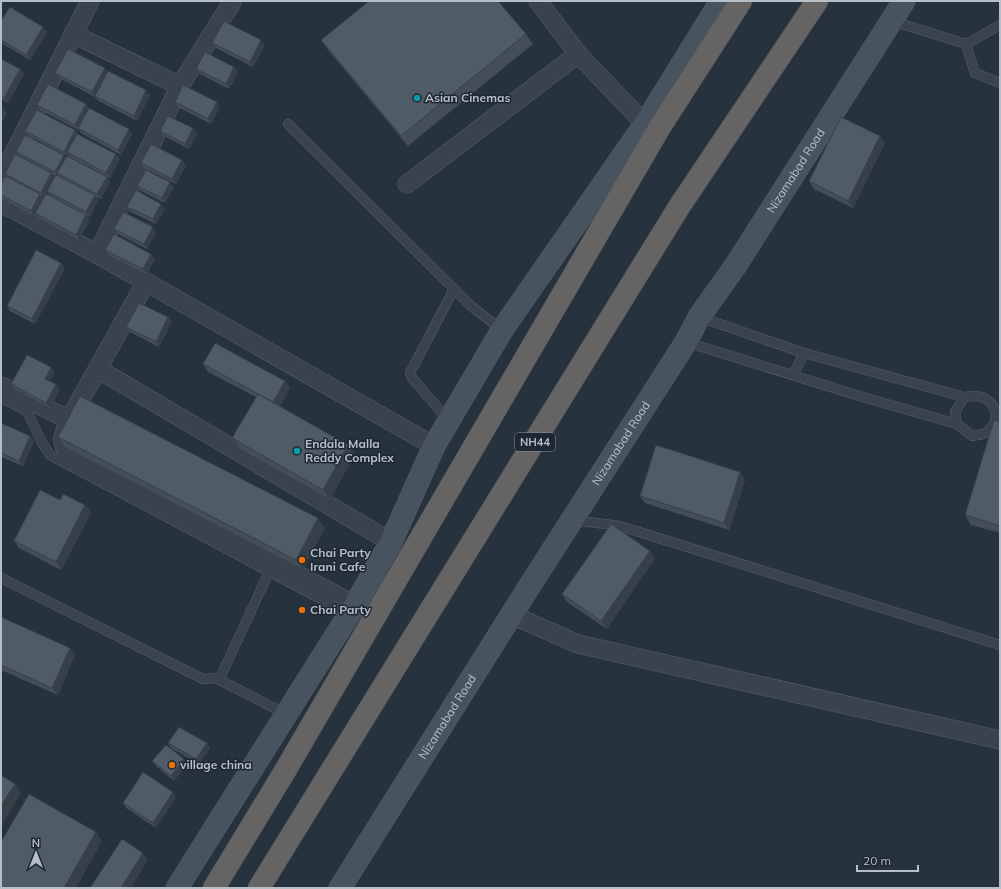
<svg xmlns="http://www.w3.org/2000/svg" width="1001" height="889" viewBox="0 0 1001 889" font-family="Mulish,sans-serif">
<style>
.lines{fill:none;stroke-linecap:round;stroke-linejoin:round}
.service-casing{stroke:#58616b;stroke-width:10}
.minor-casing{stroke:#58616b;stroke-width:19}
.secondary-casing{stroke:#58616b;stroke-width:23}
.trunk-casing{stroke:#454e58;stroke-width:23}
.service{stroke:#3a434d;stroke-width:9}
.minor{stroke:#3a434d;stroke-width:18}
.secondary{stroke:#485360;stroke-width:22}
.trunk{stroke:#656462;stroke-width:22}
.wall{fill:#444e59;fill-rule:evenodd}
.shaded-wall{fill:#374048}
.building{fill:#4f5b67;stroke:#374048}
.culture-dot{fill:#0f9aa8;stroke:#1f2832;stroke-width:1.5}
.food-dot{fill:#e8710a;stroke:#1f2832;stroke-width:1.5}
.labels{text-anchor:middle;stroke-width:3;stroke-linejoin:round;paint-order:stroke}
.shield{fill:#1f2832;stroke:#89919b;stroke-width:1}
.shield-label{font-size:11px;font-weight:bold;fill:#b6bec8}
.poi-label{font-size:12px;font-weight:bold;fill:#b6bec8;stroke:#1f2832;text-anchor:start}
.street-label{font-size:12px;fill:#b6bec8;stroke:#1f2832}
</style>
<rect width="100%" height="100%" fill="#26323d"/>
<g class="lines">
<g class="service-casing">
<g id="service">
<polyline points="892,21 966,44 1000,25"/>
<polyline points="966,44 975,73 1000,83"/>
<polyline points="288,124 454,289 471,306 502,330"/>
<polyline points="699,317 804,353 964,397"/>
<polyline points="686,342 866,398 957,424"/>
<polyline points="793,375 804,353"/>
<path d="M973,396C977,396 982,396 986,399C999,407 999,425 985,433C982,435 976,435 972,436L957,424L955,412L964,397Z"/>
<polyline points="1,398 27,411 42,443 50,455 349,614"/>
<polyline points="449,421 413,379 410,373 454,289"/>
<polyline points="573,520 620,526 1000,645"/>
<polyline points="1,578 203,679 216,678 286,714"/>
<polyline points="219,680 269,572"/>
</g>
</g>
<g class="minor-casing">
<g id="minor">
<polyline points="538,1 578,54 645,124 652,134"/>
<polyline points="73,34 180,86"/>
<polyline points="1,179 90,1"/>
<polyline points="407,184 578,54"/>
<polyline points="1,203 97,254 434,446"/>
<polyline points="97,254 180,86 232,2"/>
<path d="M146,282L69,420C64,433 58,442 69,454L355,605"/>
<polyline points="98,369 391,542"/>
<polyline points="1,386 69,420"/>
<polyline points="512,615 578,644 1000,740"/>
</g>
</g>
<g class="secondary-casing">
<g id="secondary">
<polyline points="177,888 355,605 391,542 434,446 502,330 645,124 721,1"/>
<path id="s1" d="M340,888L527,590L686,342L699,317L736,265L904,1"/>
</g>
</g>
<g class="trunk-casing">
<g id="trunk">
<polyline points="214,888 285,771 660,127 741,1"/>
<polyline points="259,888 679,207 817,1"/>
</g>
</g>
<use href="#service" class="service"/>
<use href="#minor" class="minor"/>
<use href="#secondary" class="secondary"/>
<use href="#trunk" class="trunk"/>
</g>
<g class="wall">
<polygon points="1,21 43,27 47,32 30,60 1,43"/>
<polygon points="526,34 533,44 408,146 328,50 321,40"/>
<polygon points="212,43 265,45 253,67 216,48"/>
<polygon points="1,59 20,69 24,74 8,103 1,99"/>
<polygon points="196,69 238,72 229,89 200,74"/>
<polygon points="107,72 150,95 137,121 99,101 95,97 59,78 55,73"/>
<polygon points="175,102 220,107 211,124 178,107"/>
<polygon points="37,105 89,108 129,129 132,134 121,155 81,133 79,130 40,110"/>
<path d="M75,130L79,135L120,159L110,178L70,157L68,154V156L107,177L110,182L101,199L96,197L98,200L90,217L86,215L90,220L79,240L39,218L36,214L35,216L1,198V184L7,177L5,174L19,157L16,152L66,158L67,156L29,136L25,131ZM51,174L56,176L55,178ZM47,192L51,196L46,194Z"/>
<polygon points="160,131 197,133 189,149 164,136"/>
<polygon points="885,143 853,208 814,189 809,181"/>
<polygon points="141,163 186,165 176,184 144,168"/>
<polygon points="170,182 174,187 165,203 141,191 137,186"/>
<polygon points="127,207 165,209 156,224 131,212"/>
<polygon points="114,229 156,232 147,249 118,234"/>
<polygon points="105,250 155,259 147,274 109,255"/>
<polygon points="61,263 65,268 35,324 10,311 7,306"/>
<polygon points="168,317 172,322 159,347 130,332 126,327"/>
<polygon points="203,364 285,381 290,388 280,406 348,445 355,455 330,499 239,448 232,438 256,397 208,372"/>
<polygon points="51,367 54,372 50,381 60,389 50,408 15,389 11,384"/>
<polygon points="1000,422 1000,533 971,525 965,515"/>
<polygon points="1,423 34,441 23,466 1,457"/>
<polygon points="58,437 325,528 303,569 65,447"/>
<polygon points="740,472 745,480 729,530 645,503 640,496"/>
<polygon points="60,500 85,505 91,513 61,570 19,548 14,541"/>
<polygon points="655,558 607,629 567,602 562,594"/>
<polygon points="1,617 70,648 75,655 58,695 1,670"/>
<polygon points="168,743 207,743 210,748 199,764 171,748"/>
<polygon points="152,761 187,764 174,781 156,766"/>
<polygon points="176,797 156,828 126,808 123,803"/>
</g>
<g class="shaded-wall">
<polygon points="43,27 47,32 30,60 26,55"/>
<polygon points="261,40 265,45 253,67 250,62"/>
<polygon points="234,67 238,72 229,89 226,84"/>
<polygon points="105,68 108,73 95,97 92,92"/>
<polygon points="20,69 24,74 8,103 4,98"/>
<polygon points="146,90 150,95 137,121 134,116"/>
<polygon points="217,102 220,107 211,124 208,119"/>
<polygon points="86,104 90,109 78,128 79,130 75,125"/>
<polygon points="2,105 7,113 1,124 1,107"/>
<polygon points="193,128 197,133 189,149 185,144"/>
<polygon points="129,129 132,134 121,155 118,150"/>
<polygon points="75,130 79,135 67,152 68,154 67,157 64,152"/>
<polygon points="880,136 885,143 853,208 848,201"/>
<polygon points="116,154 120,159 110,178 106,173"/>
<polygon points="64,155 67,160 57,173 59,176 58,177 55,172"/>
<polygon points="182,160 186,165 176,184 172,179"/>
<polygon points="51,173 55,178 44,198 41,193"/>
<polygon points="107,177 110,182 101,199 97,194"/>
<polygon points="170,182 174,187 165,203 162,198"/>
<polygon points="40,194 44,199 35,216 31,211"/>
<polygon points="95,195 98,200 90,217 86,212"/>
<polygon points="161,204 165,209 156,224 153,219"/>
<polygon points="86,215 90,220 79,240 76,235"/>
<polygon points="153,227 156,232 147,249 144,244"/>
<polygon points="151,254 155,259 147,274 143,269"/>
<polygon points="61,263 65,268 35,324 32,319"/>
<polygon points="168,317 172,322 159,347 156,342"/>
<polygon points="51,367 54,372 49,384 45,379"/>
<polygon points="285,381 290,388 278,409 273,402"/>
<polygon points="56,384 60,389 50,408 46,403"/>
<polygon points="30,436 34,441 23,466 19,461"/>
<polygon points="348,445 355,455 330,499 323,490"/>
<polygon points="740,472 745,480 729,530 724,523"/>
<polygon points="85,505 91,513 61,570 56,562"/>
<polygon points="318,518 325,528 303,569 296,560"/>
<polygon points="650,551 655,558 607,629 601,621"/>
<polygon points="70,648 75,655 58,695 52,688"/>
<polygon points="207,743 210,748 199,764 196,759"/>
<polygon points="184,759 187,764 174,781 171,776"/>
<polygon points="15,784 21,793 1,827 1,806"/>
<polygon points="173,792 176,797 156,828 153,823"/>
<polygon points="96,832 102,841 76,888 64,888"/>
<polygon points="143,853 148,860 131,888 121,888"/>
</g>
<g class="building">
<polygon points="369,1 498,1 526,34 401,136 321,40"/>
<polygon points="10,7 43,27 26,55 1,40 1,21"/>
<polygon points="224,21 261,40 250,62 212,43"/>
<polygon points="68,49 105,68 92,92 55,73"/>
<polygon points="205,52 234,67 226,84 196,69"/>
<polygon points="1,59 20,69 4,98 1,96"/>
<polygon points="108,71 146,90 134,116 95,96"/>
<polygon points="48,84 86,104 75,125 37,105"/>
<polygon points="183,85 217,102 208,119 175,102"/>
<polygon points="89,108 129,129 118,150 78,128"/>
<polygon points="37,110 75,130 64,152 25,131"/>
<polygon points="168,116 193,128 185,144 160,131"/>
<polygon points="841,117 880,136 848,201 809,181"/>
<polygon points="77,134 116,154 106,173 67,152"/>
<polygon points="25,135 64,155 55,172 16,152"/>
<polygon points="151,144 182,160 172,179 141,163"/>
<polygon points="15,154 51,173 41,193 5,174"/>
<polygon points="67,156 107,177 97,194 57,173"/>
<polygon points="146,170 170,182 162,198 137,186"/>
<polygon points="56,175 95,195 86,212 47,191"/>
<polygon points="5,176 40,194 31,211 1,195 1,184"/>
<polygon points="136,190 161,204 153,219 127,207"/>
<polygon points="46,194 86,215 76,235 35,213"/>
<polygon points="123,212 153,227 144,244 114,229"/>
<polygon points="114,234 151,254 143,269 105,250"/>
<polygon points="36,250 61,263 32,319 7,306"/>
<polygon points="139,303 168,317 156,342 126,327"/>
<polygon points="215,343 285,381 273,402 203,364"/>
<polygon points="27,355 51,367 45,379 56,384 46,403 11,384"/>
<polygon points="258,394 348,445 323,490 232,438"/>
<polygon points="80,396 318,518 296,560 58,437"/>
<polygon points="994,420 1000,422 1000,526 965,515"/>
<polygon points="1,423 30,436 19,461 1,453"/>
<polygon points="656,445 740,472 724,523 640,496"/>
<polygon points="40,490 60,500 63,494 85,505 56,562 14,541"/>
<polygon points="611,524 650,551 601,621 562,594"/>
<polygon points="1,617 70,648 52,688 1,665"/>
<polygon points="179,727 207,743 196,759 168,743"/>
<polygon points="166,745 184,759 171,776 152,761"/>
<polygon points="143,772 173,792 153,823 123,803"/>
<polygon points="1,775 15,784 1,806"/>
<polygon points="29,794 96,832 64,888 1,888 1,842"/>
<polygon points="122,839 143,853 121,888 90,888"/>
</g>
<g class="culture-dot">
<circle cx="417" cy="98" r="4"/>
<circle cx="297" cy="451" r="4"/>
</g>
<g class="food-dot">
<circle cx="302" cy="560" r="4"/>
<circle cx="302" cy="610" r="4"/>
<circle cx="172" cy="765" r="4"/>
</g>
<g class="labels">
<rect class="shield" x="515" y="433" width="40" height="18" rx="3"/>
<g class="shield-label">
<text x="535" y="446">NH44</text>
</g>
<g class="poi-label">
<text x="425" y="102">Asian Cinemas</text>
<text x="305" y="448">Endala Malla<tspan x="305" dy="14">Reddy Complex</tspan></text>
<text x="310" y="557">Chai Party<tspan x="310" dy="14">Irani Cafe</tspan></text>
<text x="310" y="614">Chai Party</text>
<text x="180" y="769">village china</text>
</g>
<g class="street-label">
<text dy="4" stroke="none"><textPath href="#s1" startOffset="850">Nizamabad Road</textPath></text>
<text dy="4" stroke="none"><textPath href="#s1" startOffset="526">Nizamabad Road</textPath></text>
<text dy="4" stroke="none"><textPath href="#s1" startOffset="202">Nizamabad Road</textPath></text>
</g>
</g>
<rect width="1001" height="889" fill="none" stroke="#b6bec8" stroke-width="4"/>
<g transform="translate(36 853)" stroke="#1f2832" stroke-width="3" paint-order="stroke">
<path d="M0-3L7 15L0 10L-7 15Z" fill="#b6bec8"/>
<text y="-6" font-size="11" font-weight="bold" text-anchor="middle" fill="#b6bec8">N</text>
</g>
<path d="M857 865v6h61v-6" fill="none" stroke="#b6bec8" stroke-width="2"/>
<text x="863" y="865" font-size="12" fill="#b6bec8" stroke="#1f2832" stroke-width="3" paint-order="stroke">20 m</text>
</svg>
